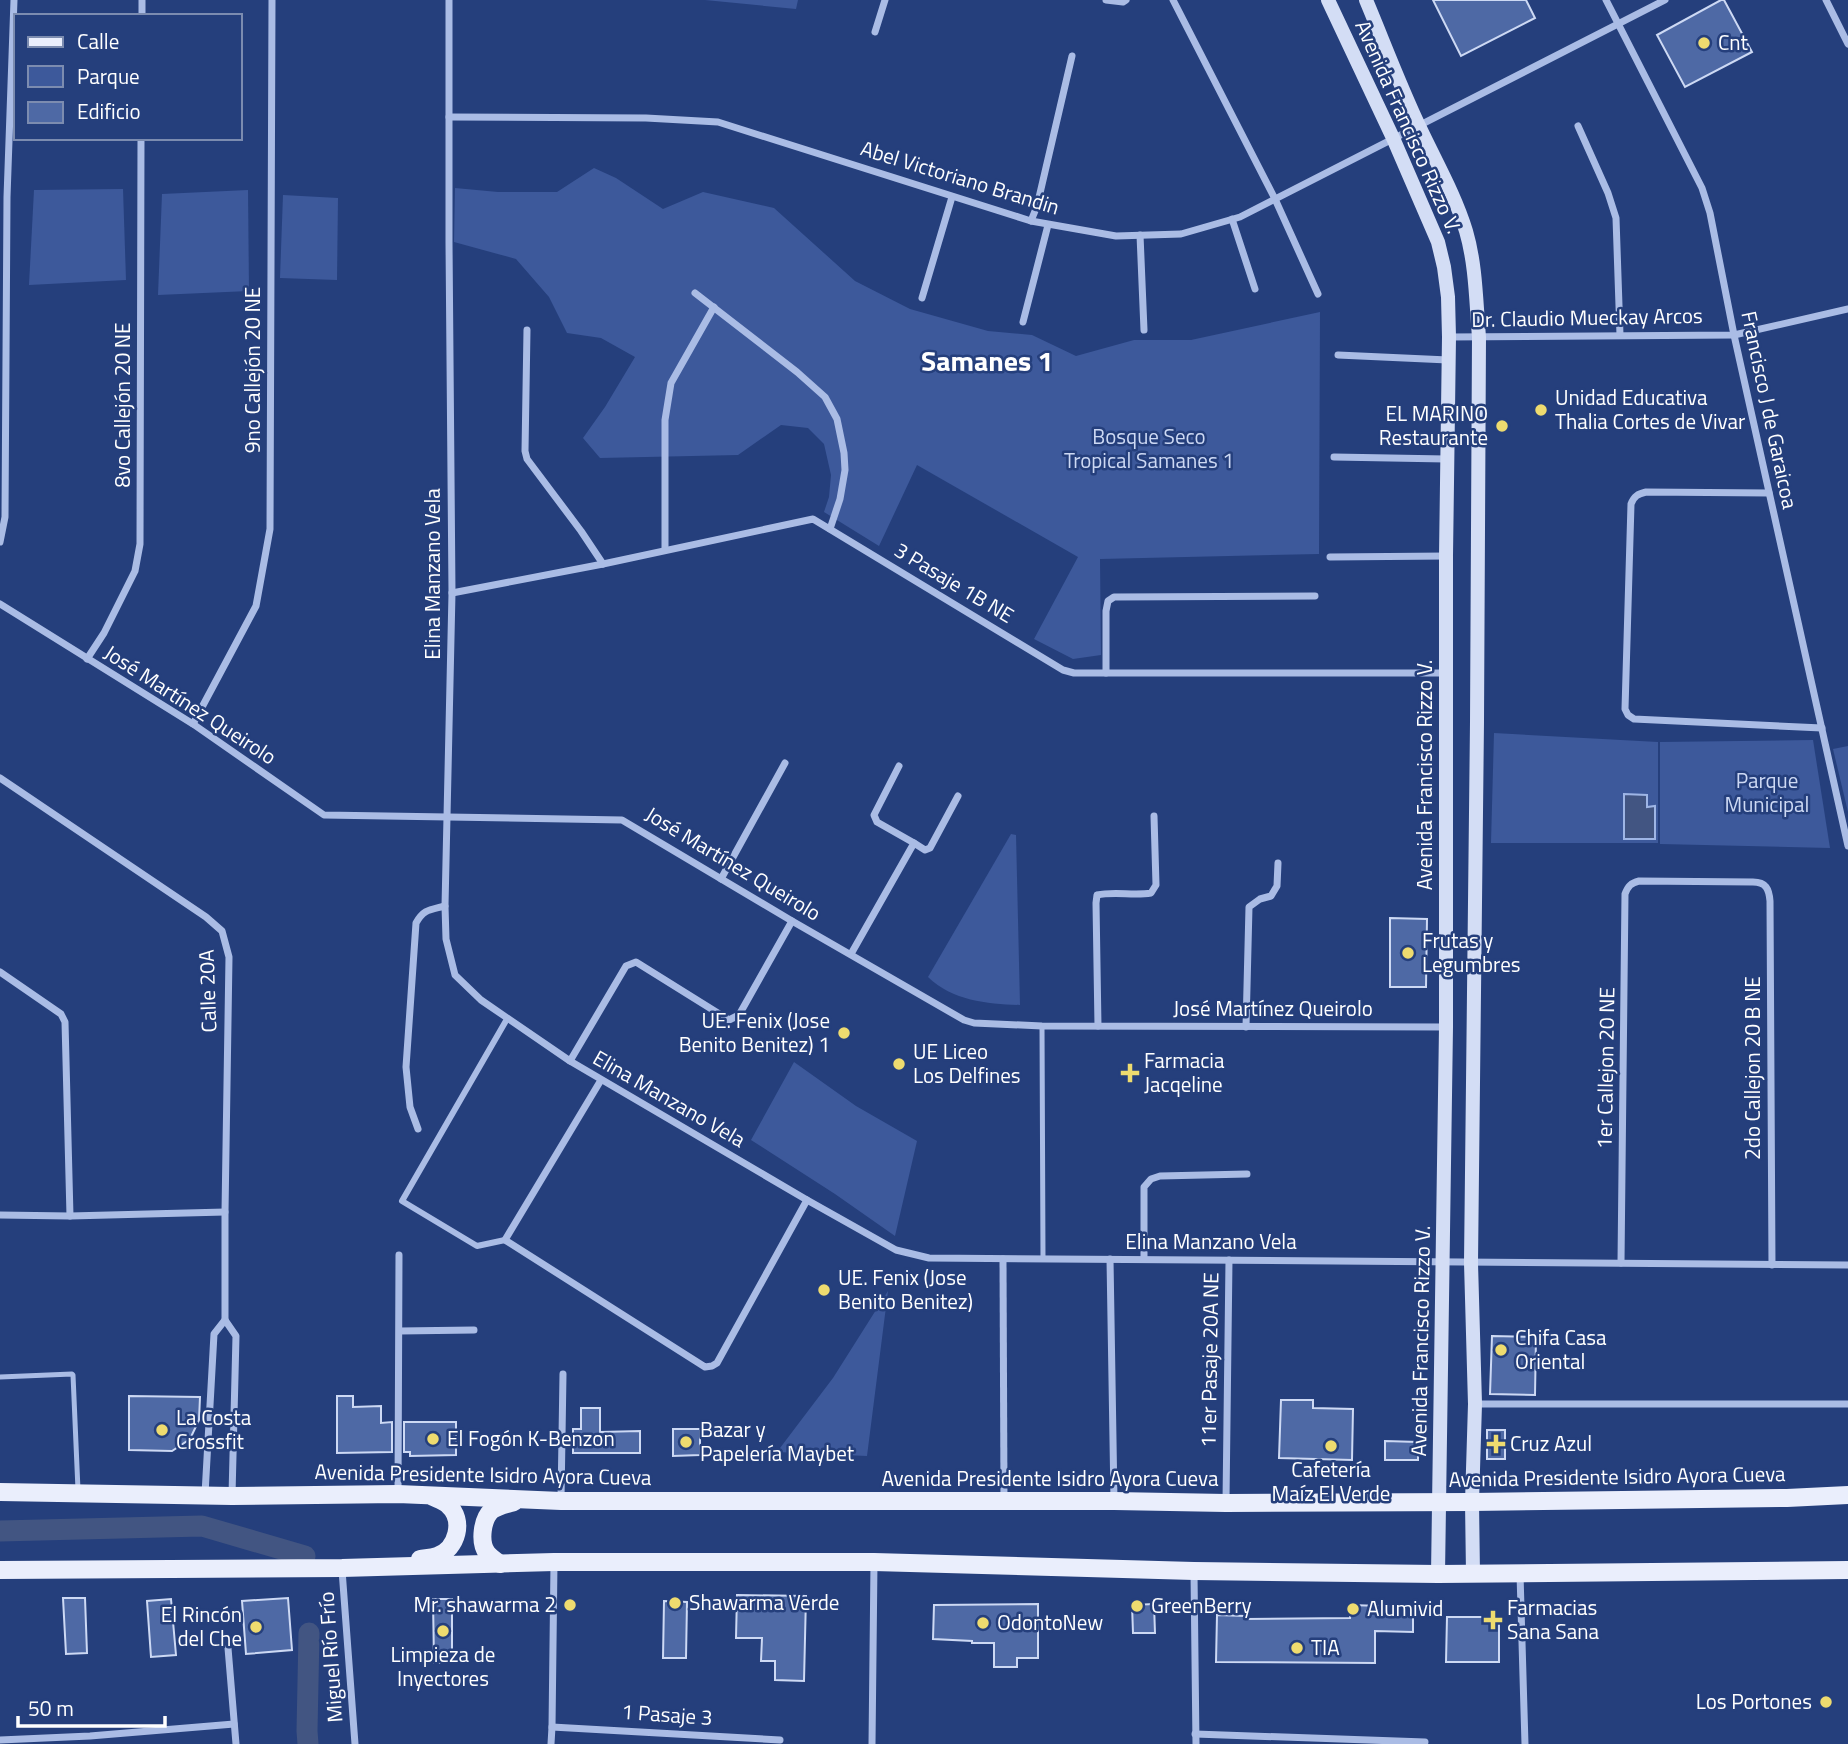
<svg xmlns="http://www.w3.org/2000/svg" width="1848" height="1744" viewBox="0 0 1848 1744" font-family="'Titillium Web',sans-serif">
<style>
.green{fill:#3d599b}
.water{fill:#425582;stroke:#9eb5e5;stroke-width:2}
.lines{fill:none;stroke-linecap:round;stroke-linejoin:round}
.canal{stroke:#425582;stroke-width:21}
.building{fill:#4e69a5;stroke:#cdd9f4;stroke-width:2}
.service{stroke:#aabce5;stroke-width:5}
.pedestrian{stroke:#aabce5;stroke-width:6}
.minor{stroke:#aabce5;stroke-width:7}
.secondary{stroke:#d3ddf5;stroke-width:14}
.primary{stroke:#eaeefc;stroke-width:18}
.poi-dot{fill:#eedb6f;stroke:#253f7c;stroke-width:2.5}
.labels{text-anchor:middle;stroke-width:5;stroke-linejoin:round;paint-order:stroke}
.poi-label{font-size:21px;fill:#fff;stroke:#253f7c;text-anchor:start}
.street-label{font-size:21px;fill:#fff;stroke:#253f7c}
.park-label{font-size:21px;fill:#cdd9f4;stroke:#253f7c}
.district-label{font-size:28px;font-weight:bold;fill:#fff;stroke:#253f7c}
</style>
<rect width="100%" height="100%" fill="#253f7c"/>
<g class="green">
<polygon points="705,0 798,0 796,9"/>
<polygon points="594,168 616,178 663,209 703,192 774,208 855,281 910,309 988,331 1032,335 1076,356 1134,340 1191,340 1320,312 1319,554 1100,559 1101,655 1073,659 1034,639 1078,557 917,465 879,546 824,512 829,497 831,475 824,444 808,428 781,425 738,455 600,458 583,438 605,407 635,357 601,338 567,333 549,297 516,259 454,242 455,188 498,192 557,192"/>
<polygon points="123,189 126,280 29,285 34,190"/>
<polygon points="248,190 249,291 158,295 162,194"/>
<polygon points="283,195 338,198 337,280 280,278"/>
<polygon points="1494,733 1658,742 1658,843 1491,843"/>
<polygon points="1813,740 1830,848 1660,844 1660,742"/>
<polygon points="1848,746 1848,812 1833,749"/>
<path d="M1011,834L1016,835L1020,1005C988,1004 953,1001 928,977Z"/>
<polygon points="794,1062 856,1106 917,1141 895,1236 835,1194 751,1140"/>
<polygon points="888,1291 867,1456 777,1452 833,1378"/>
</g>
<polygon class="water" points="1624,794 1647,795 1647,807 1655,806 1655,839 1624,839"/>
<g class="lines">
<g class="canal">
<polyline points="0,1531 202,1526 305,1556"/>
<polyline points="308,1744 307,1731 309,1633"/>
</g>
</g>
<g class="building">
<polygon points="1433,0 1526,0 1535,18 1461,56"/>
<polygon points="1721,0 1724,0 1752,52 1685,87 1657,35"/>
<polygon points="1390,918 1427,919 1426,987 1390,987"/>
<polygon points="1492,1336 1536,1337 1535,1395 1490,1394"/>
<polygon points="129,1396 200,1397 199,1420 190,1439 172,1451 129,1450"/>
<polygon points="337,1396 353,1396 353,1407 381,1406 381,1423 392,1422 392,1452 337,1453"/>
<polygon points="1281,1400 1313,1400 1313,1408 1353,1409 1352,1460 1279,1458"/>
<polygon points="581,1408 600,1408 600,1432 640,1431 640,1453 573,1453 573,1429 581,1429"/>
<polygon points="404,1422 456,1422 456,1455 410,1456 410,1452 404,1452"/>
<polygon points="673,1429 700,1429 700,1455 673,1456"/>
<rect x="1487" y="1430" width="18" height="29"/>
<polygon points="1385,1441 1418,1442 1418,1460 1385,1460"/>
<polygon points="737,1595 806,1596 804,1681 775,1680 775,1661 761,1661 762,1638 736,1638"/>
<polygon points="63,1598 85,1598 87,1653 66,1654"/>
<polygon points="288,1598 292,1650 246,1654 242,1601"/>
<polygon points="171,1599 176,1655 151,1657 147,1601"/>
<polygon points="433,1599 452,1599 452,1662 434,1663"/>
<polygon points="664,1601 687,1602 686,1658 663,1658"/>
<polygon points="1038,1604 1038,1658 1017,1658 1017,1667 994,1667 994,1643 972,1643 972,1641 933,1639 934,1605"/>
<polygon points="1154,1604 1155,1633 1133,1633 1132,1605"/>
<polygon points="1350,1605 1413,1607 1413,1632 1375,1631 1375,1663 1216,1662 1217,1615 1245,1616 1245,1619 1350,1618"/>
<polygon points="1447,1617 1499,1617 1499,1662 1446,1662"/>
</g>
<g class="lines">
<g class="service">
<polyline points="1042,1026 1043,1259"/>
<polyline points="0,1377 72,1374 73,1375 78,1490"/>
</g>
<polyline class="pedestrian" points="505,1240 477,1246 402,1201 507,1019"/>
<g class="minor">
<polyline points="449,0 449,242 452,593 445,906 446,939 455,975 481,1000 570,1061 807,1200 896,1250 929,1258 1848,1265"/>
<polyline points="1106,0 1123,2 1126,0"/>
<polyline points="1173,0 1275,199 1318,294"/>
<polyline points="1606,0 1702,188 1710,213 1734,335 1848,846"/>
<polyline points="1826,0 1848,44"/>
<polyline points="142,16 142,0"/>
<polyline points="875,32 885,0"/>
<polyline points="449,117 646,118 718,122 1031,221 1116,236 1181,234 1240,217 1665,0"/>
<polyline points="1578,126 1608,193 1616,218 1620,335"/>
<polyline points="1232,219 1255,289"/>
<polyline points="1031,221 1037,206 1072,56"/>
<polyline points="1140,235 1144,330"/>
<polyline points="695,293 797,372 825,397 837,419 844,453 845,470 840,499 830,529"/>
<polyline points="922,298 952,197"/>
<polyline points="1023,322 1048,225"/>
<polyline points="527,330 525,451 527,459 581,531 603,564"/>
<polyline points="1449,337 1734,335 1848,309"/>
<polyline points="1338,355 1448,360"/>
<polyline points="1334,457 1446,459"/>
<path d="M1769,493L1646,492C1638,494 1634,496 1631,504L1625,709L1628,715L1634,719L1822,728"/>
<polyline points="0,542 5,517 7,197 14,0"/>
<polyline points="665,550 665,420 671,383 714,307"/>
<polyline points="1330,557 1446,556"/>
<polyline points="452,593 603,564 813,519 1063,670 1074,673 1446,673"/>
<polyline points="0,604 193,724 324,815 622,820 792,921 964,1020 974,1023 1042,1026 1446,1027"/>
<polyline points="87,659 104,633 135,571 140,544 141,138"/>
<polyline points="1106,673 1106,611 1108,601 1114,597 1315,596"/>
<polyline points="193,724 256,606 270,529 272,0"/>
<polyline points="0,778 206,917 222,931 229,957 225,1212 225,1320 236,1336 232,1495"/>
<polyline points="914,843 925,850 930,848 958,796"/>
<polyline points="721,879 785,763"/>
<polyline points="851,954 914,843 877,822 874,815 899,766"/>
<polyline points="0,972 61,1014 65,1022 70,1216"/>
<path d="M1098,1026L1096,903L1097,895C1115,891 1133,896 1151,893L1156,885L1154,816"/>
<polyline points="1246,1027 1249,907 1260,899 1271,896 1277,886 1278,863"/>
<polyline points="570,1061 626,966 636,962 729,1020 739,1015 792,921"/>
<polyline points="601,1080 505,1240 705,1367 712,1366 717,1363 807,1200"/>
<path d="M418,1129L410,1107L406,1067L416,923C424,909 430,910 445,906"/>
<polyline points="0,1215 70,1216 225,1212"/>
<polyline points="1003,1259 1004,1499"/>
<polyline points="1110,1259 1114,1500"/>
<polyline points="1144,1259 1144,1187 1151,1179 1160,1176 1247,1174"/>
<path d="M1621,1263L1625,894C1628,886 1631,883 1639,881L1753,882C1766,882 1769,889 1770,901L1772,1265"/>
<polyline points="400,1331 474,1330"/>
<polyline points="1475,1404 1848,1404"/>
<polyline points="398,1492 399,1255"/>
<polyline points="205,1494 214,1334 225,1320"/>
<polyline points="561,1499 563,1374"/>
<polyline points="1226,1501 1229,1260"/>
<polyline points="342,1570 355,1744"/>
<polyline points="1194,1573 1196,1744"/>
<polyline points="1520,1574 1525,1744"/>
<polyline points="228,1648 236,1744"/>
<polyline points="552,1727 780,1740"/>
<polyline points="1195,1734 1425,1742"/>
<polyline points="0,1740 90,1736 234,1724"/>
<polyline points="551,1744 552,1727 554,1563"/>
<polyline points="872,1744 874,1563"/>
</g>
<g class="secondary">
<polyline points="1328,0 1393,138 1438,242 1444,267 1448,297 1449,337 1446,556 1446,1027 1438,1574"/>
<path d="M1366,0C1384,43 1400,86 1420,128C1436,162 1455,195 1466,231C1476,265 1476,302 1479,337L1477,722L1471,1263L1475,1404L1472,1502L1473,1574"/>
</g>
<g class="primary">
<polyline points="0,1492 232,1496 398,1494 561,1501 1114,1501 1226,1503 1472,1502 1787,1498 1848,1495"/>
<path d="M420,1559C425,1558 431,1558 437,1556C457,1549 465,1520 448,1505C444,1501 437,1499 433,1497"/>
<path d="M500,1564C496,1561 490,1557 487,1553C479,1542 482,1519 492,1510C498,1506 507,1504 514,1502"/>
<polyline points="0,1570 342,1568 554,1562 874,1562 1194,1571 1438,1574 1848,1570"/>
</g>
</g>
<g class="poi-dot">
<circle cx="1704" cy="43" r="7"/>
<circle cx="1541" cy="410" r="7"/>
<circle cx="1502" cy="426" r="7"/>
<circle cx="1408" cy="953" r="7"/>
<circle cx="844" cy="1033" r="7"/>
<circle cx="899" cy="1064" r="7"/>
<path d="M1126.5 1062.5h7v7h7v7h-7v7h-7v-7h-7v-7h7z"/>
<circle cx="824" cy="1290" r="7"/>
<circle cx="1501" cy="1350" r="7"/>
<circle cx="162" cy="1430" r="7"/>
<circle cx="433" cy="1439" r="7"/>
<circle cx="686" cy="1442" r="7"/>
<path d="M1492.5 1433.5h7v7h7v7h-7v7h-7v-7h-7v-7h7z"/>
<circle cx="1331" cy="1446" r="7"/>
<circle cx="675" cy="1603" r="7"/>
<circle cx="570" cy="1605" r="7"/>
<circle cx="1137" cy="1606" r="7"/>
<circle cx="1353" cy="1609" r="7"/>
<path d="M1489.5 1609.5h7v7h7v7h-7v7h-7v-7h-7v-7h7z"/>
<circle cx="983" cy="1623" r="7"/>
<circle cx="256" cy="1627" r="7"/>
<circle cx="443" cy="1631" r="7"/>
<circle cx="1297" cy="1648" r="7"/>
<circle cx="1826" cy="1702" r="7"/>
</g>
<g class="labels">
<g class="poi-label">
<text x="1718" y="50">Cnt</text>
<text x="1555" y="405">Unidad Educativa<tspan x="1555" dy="24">Thalia Cortes de Vivar</tspan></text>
<text x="1488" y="421" text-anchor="end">EL MARINO<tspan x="1488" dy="24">Restaurante</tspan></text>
<text x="1422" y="948">Frutas y<tspan x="1422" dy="24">Legumbres</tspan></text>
<text x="830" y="1028" text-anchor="end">UE. Fenix (Jose<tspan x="830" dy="24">Benito Benitez) 1</tspan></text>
<text x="913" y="1059">UE Liceo<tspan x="913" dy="24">Los Delfines</tspan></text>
<text x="1144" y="1068">Farmacia<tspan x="1144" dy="24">Jacqeline</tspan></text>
<text x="838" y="1285">UE. Fenix (Jose<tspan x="838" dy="24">Benito Benitez)</tspan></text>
<text x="1515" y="1345">Chifa Casa<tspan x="1515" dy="24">Oriental</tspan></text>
<text x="176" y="1425">La Costa<tspan x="176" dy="24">Crossfit</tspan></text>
<text x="700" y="1437">Bazar y<tspan x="700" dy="24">Papelería Maybet</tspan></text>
<text x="447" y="1446">El Fogón K-Benzon</text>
<text x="1510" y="1451">Cruz Azul</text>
<text x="1331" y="1477" text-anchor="middle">Cafetería<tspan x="1331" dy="24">Maíz El Verde</tspan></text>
<text x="689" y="1610">Shawarma Verde</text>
<text x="556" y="1612" text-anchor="end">Mr. shawarma 2</text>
<text x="1151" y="1613">GreenBerry</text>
<text x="1507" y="1615">Farmacias<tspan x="1507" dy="24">Sana Sana</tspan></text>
<text x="1367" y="1616">Alumivid</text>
<text x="242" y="1622" text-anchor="end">El Rincón<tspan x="242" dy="24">del Che</tspan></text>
<text x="997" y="1630">OdontoNew</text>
<text x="1311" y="1655">TIA</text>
<text x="443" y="1662" text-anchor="middle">Limpieza de<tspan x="443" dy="24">Inyectores</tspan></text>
<text x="1812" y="1709" text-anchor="end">Los Portones</text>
</g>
<g class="street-label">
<text transform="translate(1408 127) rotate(66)" y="7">Avenida Francisco Rizzo V.</text>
<text transform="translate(960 178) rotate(17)" y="7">Abel Victoriano Brandin</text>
<text transform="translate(1587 318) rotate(-1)" y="7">Dr. Claudio Mueckay Arcos</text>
<text transform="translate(253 370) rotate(-90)" y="7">9no Callejón 20 NE</text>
<text transform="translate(123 405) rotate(-90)" y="7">8vo Callejón 20 NE</text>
<text transform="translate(1769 410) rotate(78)" y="7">Francisco J de Garaicoa</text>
<text transform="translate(433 574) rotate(-90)" y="7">Elina Manzano Vela</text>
<text transform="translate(954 583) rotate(31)" y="7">3 Pasaje 1B NE</text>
<text transform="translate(190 705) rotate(33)" y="7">José Martínez Queirolo</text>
<text transform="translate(1425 775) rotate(-90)" y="7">Avenida Francisco Rizzo V.</text>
<text transform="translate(733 864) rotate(31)" y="7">José Martínez Queirolo</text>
<text transform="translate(208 991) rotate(-92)" y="7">Calle 20A</text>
<text x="1273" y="1016">José Martínez Queirolo</text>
<text transform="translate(1606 1068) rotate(-89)" y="7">1er Callejon 20 NE</text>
<text transform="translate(1753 1068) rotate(-90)" y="7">2do Callejon 20 B NE</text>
<text transform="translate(669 1099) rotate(30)" y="7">Elina Manzano Vela</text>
<text x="1211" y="1249">Elina Manzano Vela</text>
<text transform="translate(1421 1341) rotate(-89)" y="7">Avenida Francisco Rizzo V.</text>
<text transform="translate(1210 1360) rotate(-89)" y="7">11er Pasaje 20A NE</text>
<text transform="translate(483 1475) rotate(1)" y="7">Avenida Presidente Isidro Ayora Cueva</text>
<text transform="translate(1617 1477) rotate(-1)" y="7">Avenida Presidente Isidro Ayora Cueva</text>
<text x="1050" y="1486">Avenida Presidente Isidro Ayora Cueva</text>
<text transform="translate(331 1657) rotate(-94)" y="7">Miguel Río Frío</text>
<text transform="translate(667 1715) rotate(4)" y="7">1 Pasaje 3</text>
</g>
<g class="park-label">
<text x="1149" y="444">Bosque Seco<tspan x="1149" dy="24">Tropical Samanes 1</tspan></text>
<text x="1767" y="788">Parque<tspan x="1767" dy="24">Municipal</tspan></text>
</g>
<g class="district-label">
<text x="987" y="371">Samanes 1</text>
</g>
</g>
<rect x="14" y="14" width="228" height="126" fill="#253f7c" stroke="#7c8cb0" stroke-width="2"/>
<rect x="28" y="37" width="35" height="10" fill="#eaeefc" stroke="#7c8cb0" stroke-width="2"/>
<text x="77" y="49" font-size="21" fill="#ffffff">Calle</text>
<rect x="28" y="66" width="35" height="21" fill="#3d599b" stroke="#7c8cb0" stroke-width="2"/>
<text x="77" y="84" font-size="21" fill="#ffffff">Parque</text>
<rect x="28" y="102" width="35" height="21" fill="#4e69a5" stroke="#7c8cb0" stroke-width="2"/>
<text x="77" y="119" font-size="21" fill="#ffffff">Edificio</text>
<path d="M18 1716v10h147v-10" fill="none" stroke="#ffffff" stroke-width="3.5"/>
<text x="28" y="1716" font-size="21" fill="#ffffff" stroke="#253f7c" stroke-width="5" paint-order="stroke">50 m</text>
</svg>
